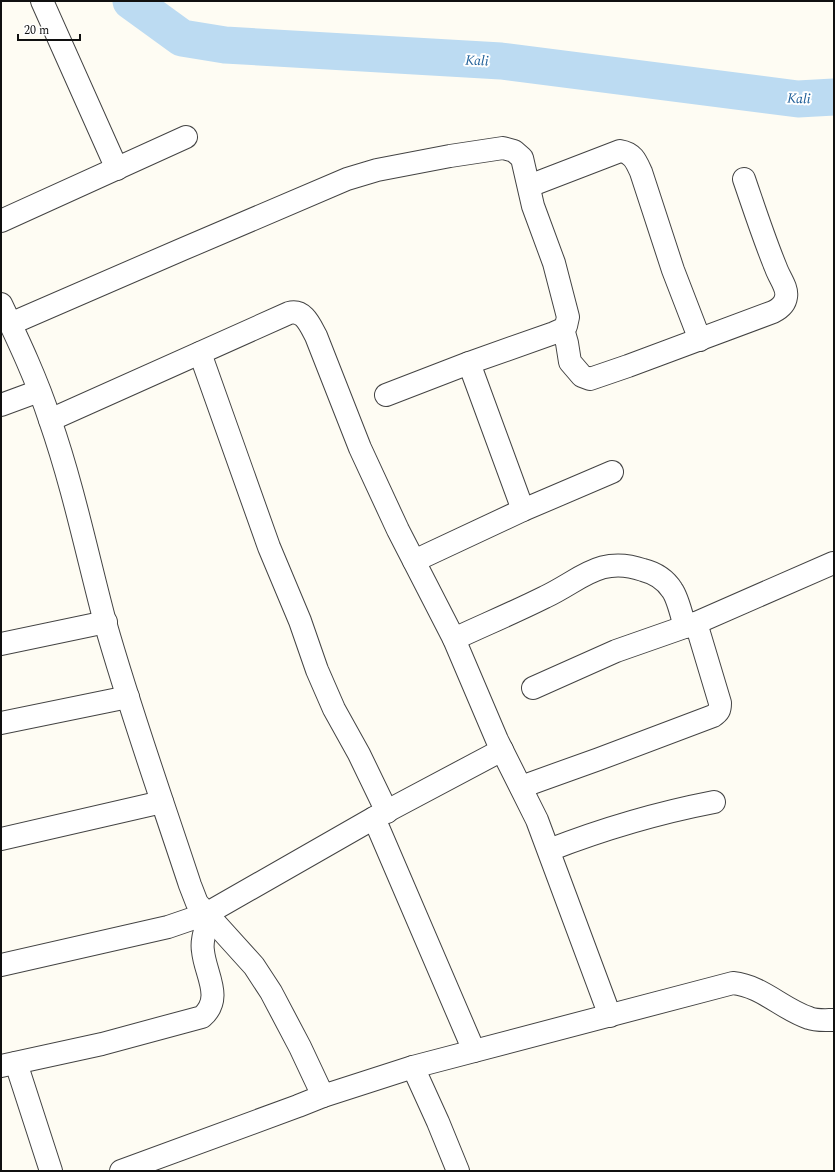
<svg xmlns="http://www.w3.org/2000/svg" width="835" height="1172" viewBox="0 0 835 1172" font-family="Spectral,serif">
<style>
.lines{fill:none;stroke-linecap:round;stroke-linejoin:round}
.river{stroke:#bcdbf2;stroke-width:37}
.minor-casing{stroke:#434343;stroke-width:24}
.tertiary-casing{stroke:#434343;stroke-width:24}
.minor{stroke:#fff;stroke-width:22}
.tertiary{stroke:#fff;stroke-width:22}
.labels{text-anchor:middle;stroke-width:4;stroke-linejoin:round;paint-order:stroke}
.water-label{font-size:14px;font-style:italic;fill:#216099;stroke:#fff}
</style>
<rect width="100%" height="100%" fill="#fefcf3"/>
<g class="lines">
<polyline class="river" points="131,1 182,38 225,45 501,61 798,99 834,97"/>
<g class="minor-casing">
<g id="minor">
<polyline points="42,1 117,169"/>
<path d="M529,186L620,151C633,153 636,161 641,172L673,270L700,340"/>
<polyline points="1,221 186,137"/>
<polyline points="10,324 183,249 347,179 377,170 450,156 503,148 514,151 522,158 533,206 554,263 568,317 566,326 563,329 554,333 469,363 386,395"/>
<path d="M563,329L567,343L570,362L582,376L590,379L628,366L773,312C779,309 785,305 786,297C788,288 779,277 776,268C764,239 754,208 744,179"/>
<polyline points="200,353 269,547 300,621 317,670 334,709 359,754 387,812"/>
<polyline points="469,363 523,510"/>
<polyline points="1,405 39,391"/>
<path d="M50,420L289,313C304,309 310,325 316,336L360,448L398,530L454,639L497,740L537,820L610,1016"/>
<polyline points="414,561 523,510 612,472"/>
<path d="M454,639C484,625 515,612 545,597C581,580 600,555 643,570C655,573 665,579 672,590C678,598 682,617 685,627"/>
<polyline points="1,644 106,622"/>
<polyline points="533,688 616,651 696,623 833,563"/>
<polyline points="1,723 128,697"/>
<path d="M521,787L599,759L713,716C719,712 720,710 720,703L696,623"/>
<polyline points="374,818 474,1051"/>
<polyline points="1,839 162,802"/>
<path d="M549,850C603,829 657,813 714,802"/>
<polyline points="1,965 168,927 206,914 374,818 502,750"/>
<polyline points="16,1063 51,1171"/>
<path d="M1,1066L102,1044L202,1017C224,998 205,974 203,951C201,940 206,928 209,917"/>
<polyline points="413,1067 438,1122 458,1171"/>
<polyline points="121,1171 298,1106 323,1096"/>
</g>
</g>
<g class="tertiary-casing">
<path id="tertiary" d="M1,304C19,342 37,380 50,420C73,486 87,554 105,622C130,710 161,797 190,885L197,903L254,966L271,992L300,1047L323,1096L413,1067L733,983C762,986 782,1009 809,1018C816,1021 826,1020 834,1020"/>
</g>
<use href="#minor" class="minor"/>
<use href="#tertiary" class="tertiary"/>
</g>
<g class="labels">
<g class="water-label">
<text transform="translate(477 60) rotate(3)" y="5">Kali</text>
<text transform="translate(799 98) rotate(2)" y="5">Kali</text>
</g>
</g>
<rect width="835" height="1172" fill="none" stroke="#101010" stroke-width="4"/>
<path d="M18 34v6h62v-6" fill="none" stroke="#101010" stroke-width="2"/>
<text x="24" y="34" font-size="12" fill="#101010" stroke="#ffffff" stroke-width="3" paint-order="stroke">20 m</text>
</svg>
